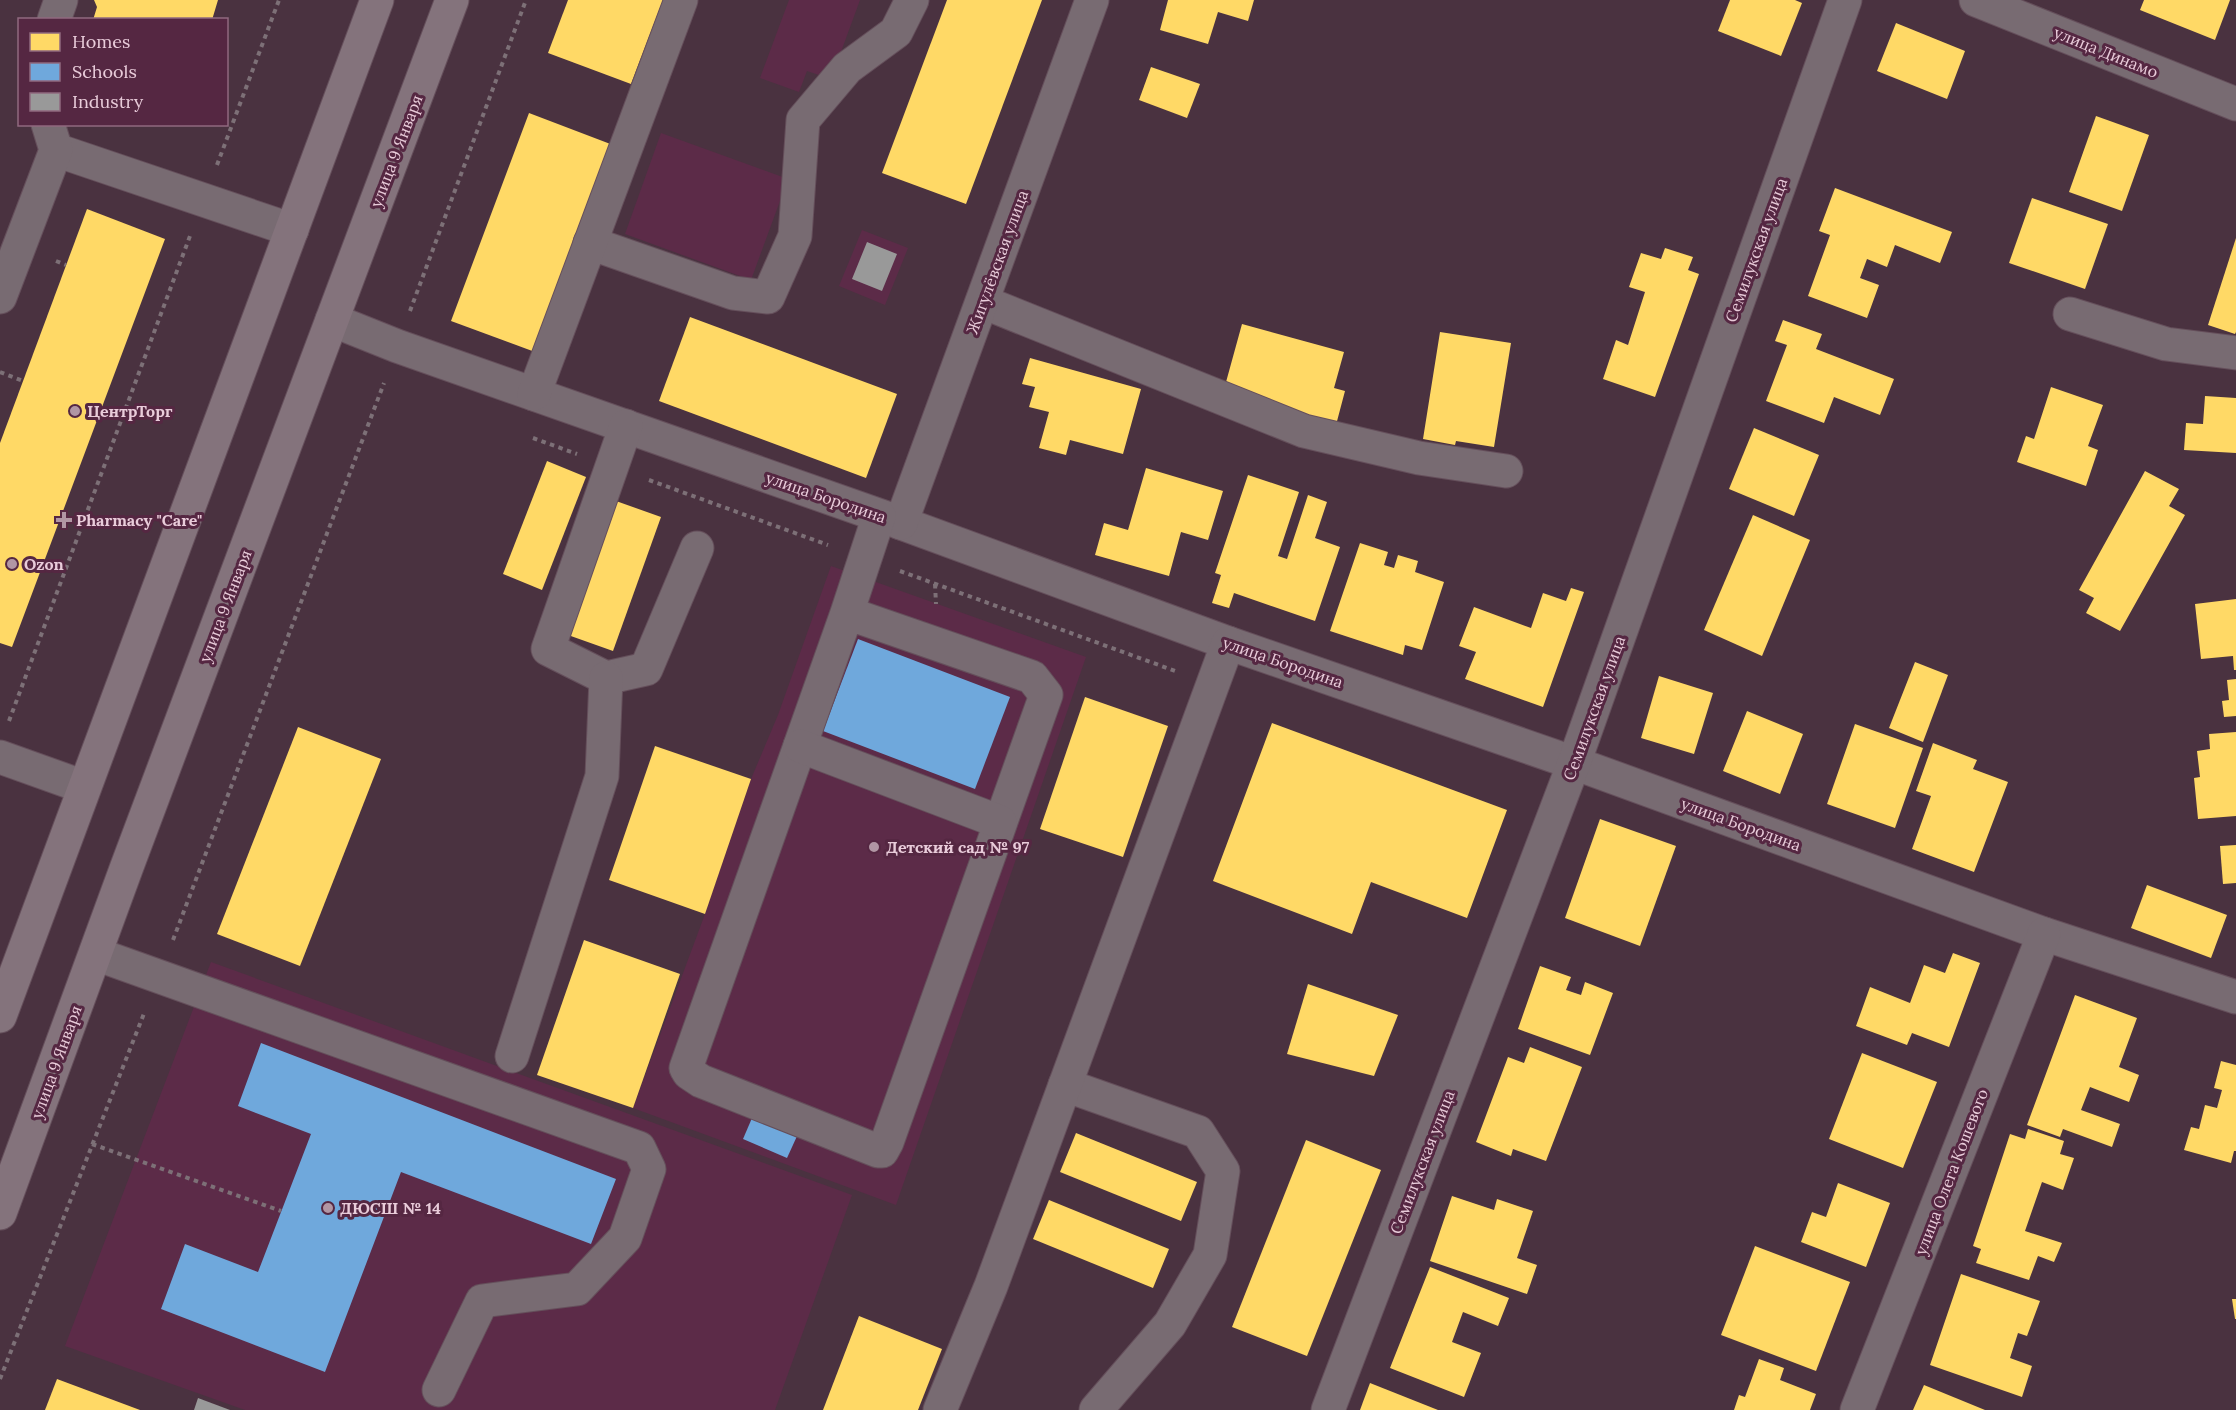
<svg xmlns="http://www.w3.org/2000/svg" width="2236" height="1410" viewBox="0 0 2236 1410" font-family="Lora,serif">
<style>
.built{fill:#5c2b48}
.homes{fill:#ffd966}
.schools{fill:#6fa8dc}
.industry{fill:#999}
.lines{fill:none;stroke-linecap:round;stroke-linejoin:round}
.minor-casing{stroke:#654f5b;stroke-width:35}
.major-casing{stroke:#654f5b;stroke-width:35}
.path{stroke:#7d7077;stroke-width:4;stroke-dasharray:4.5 4.5;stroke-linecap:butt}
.minor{stroke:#786b72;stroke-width:33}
.major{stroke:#84737c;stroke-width:33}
.poi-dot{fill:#b196a4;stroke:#552742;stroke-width:2}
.labels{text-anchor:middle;stroke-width:6;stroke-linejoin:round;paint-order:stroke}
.street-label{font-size:16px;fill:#e9ccda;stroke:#552742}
.poi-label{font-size:16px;font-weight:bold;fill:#e9ccda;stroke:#552742;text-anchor:start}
</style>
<rect width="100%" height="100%" fill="#4a3240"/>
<g class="built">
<polygon points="789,0 860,0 831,79 807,71 799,92 760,78"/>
<polygon points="661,133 788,179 751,280 625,234"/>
<polygon points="862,230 908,248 885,305 839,286"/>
<polygon points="831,566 1086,657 896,1205 633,1108 705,914 751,779 778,715"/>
<polygon points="211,962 852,1195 775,1410 245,1410 65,1346"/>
</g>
<g class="homes">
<polygon points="94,0 218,0 212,20 93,20 97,7"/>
<polygon points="568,0 663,0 631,84 548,53"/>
<polygon points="947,0 1042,0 966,204 882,173"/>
<polygon points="1168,0 1254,0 1248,21 1218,12 1208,44 1160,30"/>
<polygon points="1730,0 1795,0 1802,3 1781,56 1718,31"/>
<polygon points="2144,0 2230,0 2215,40 2140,10"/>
<polygon points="1896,23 1965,51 1947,99 1877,71"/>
<polygon points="1151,67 1200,84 1187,118 1139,100"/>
<polygon points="529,113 613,145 535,352 451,321"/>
<polygon points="2096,116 2149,135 2122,211 2069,192"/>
<polygon points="1835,188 1952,232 1940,263 1895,245 1887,267 1867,259 1860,278 1879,285 1867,318 1808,296 1830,235 1819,231"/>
<polygon points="2032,198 2108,224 2085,289 2009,263"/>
<polygon points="87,209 165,239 12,647 0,643 0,443"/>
<polygon points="2236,238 2236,332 2235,334 2208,325"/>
<polygon points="1665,248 1693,257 1688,270 1699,274 1655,397 1603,379 1616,340 1628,345 1645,292 1629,287 1641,253 1661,259"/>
<polygon points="690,317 897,394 866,478 659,401"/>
<polygon points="1783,320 1822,334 1816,349 1894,379 1880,415 1834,397 1824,423 1766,401 1787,345 1775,341"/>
<polygon points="1242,324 1344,352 1334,388 1345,391 1336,425 1223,393"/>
<polygon points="1440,332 1511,343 1494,447 1456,441 1455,445 1423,439"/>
<polygon points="1030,358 1141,389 1123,454 1070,440 1066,455 1039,448 1049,412 1029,407 1035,387 1022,384"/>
<polygon points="2051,387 2103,405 2088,446 2098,450 2086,486 2017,462 2026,436 2034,439"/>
<polygon points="2205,396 2236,398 2236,453 2184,450 2186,423 2203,424"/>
<polygon points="1754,428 1819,455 1794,516 1729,489"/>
<polygon points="547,461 586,477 542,590 503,574"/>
<polygon points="1146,468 1223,491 1208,540 1181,532 1169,576 1095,555 1104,523 1128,530"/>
<polygon points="2145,471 2179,489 2169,506 2185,515 2120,631 2086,613 2094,598 2079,590"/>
<polygon points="1248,475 1299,492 1278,556 1287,559 1308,495 1327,502 1315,538 1340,547 1315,621 1234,593 1229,608 1212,603 1221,575 1215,573"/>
<polygon points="616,501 661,517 613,651 568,635"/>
<polygon points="1753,515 1810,540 1762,656 1704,630"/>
<polygon points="1360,543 1388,552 1384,565 1394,568 1398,555 1418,561 1415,572 1444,582 1422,650 1405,645 1403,655 1330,631"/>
<polygon points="1571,588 1584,592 1543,707 1465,679 1476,652 1459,646 1474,607 1531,628 1543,593 1566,601"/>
<polygon points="2236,599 2236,670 2234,670 2233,656 2201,659 2195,604"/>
<polygon points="1915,662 1948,675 1923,742 1889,728"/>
<polygon points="1659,676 1713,693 1694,754 1641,738"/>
<polygon points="2236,679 2236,716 2224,717 2222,701 2229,700 2227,680"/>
<polygon points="1085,697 1168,726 1123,857 1040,829"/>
<polygon points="1747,711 1803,734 1780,794 1723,771"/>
<polygon points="1272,723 1507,810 1467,918 1371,882 1352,934 1213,881"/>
<polygon points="1855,724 1923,748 1895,828 1827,804"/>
<polygon points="298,727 381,759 300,966 217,934"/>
<polygon points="2236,732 2236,816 2198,819 2194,778 2200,777 2197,751 2210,749 2209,734"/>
<polygon points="1933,743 1977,760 1973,769 2008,782 1974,872 1912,849 1931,796 1916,791"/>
<polygon points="655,746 751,779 705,914 609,880"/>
<polygon points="1600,819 1676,846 1640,946 1565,918"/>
<polygon points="2236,845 2236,883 2223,884 2220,846"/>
<polygon points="2147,885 2227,915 2211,958 2131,928"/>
<polygon points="584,940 680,974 633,1108 537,1075"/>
<polygon points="1953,953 1980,963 1949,1047 1912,1033 1907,1045 1856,1026 1870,987 1910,1003 1924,965 1945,973"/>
<polygon points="1540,966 1571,977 1566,990 1581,995 1585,982 1613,993 1590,1055 1518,1029"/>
<polygon points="1308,984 1398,1015 1374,1076 1287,1054"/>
<polygon points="2075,995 2137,1018 2119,1067 2139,1075 2129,1102 2090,1087 2081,1110 2120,1124 2112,1147 2063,1129 2060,1137 2027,1125"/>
<polygon points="1530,1047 1582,1067 1546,1161 1513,1149 1511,1156 1476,1142 1508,1057 1524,1063"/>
<polygon points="1862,1053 1937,1082 1903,1168 1829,1139"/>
<polygon points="2221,1061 2236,1065 2236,1151 2234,1151 2231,1163 2184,1150 2191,1127 2199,1129 2205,1105 2217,1108 2222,1090 2214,1088"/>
<polygon points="2028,1129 2064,1141 2060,1154 2074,1158 2063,1190 2042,1182 2025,1231 2062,1243 2054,1262 2038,1256 2029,1280 1976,1263 1981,1249 1973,1246 2010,1134 2025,1139"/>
<polygon points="1076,1133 1197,1182 1181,1221 1060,1172"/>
<polygon points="1306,1140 1381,1170 1307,1356 1232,1327"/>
<polygon points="1838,1183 1890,1203 1866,1267 1801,1242 1812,1212 1826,1217"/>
<polygon points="1452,1196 1494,1210 1497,1199 1533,1211 1517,1258 1537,1265 1527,1294 1430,1261"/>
<polygon points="1049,1200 1169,1249 1153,1288 1033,1239"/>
<polygon points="1755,1246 1850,1282 1816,1371 1721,1335"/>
<polygon points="1430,1267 1509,1298 1498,1326 1463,1312 1452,1342 1481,1353 1464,1397 1390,1368"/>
<polygon points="1961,1274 2040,1301 2027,1336 2018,1333 2010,1358 2032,1366 2022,1397 1930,1365"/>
<polygon points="2232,1299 2236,1299 2236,1319 2235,1319"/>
<polygon points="859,1316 942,1349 918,1410 823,1410"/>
<polygon points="1759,1359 1784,1368 1780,1380 1816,1394 1810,1410 1734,1410 1739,1395 1745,1397"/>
<polygon points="57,1379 140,1410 45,1410"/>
<polygon points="1370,1383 1438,1410 1360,1410"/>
<polygon points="1924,1385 1985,1410 1913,1410"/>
</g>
<g class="schools">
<polygon points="858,639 1010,697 975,789 823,731"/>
<polygon points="261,1043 616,1179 591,1244 401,1172 325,1372 161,1309 185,1244 258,1272 311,1134 238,1106"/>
<polygon points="758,1104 803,1123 787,1158 743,1139"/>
</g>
<g class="industry">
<polygon points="867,242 897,254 882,291 852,279"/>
<polygon points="198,1398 230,1410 194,1410"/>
</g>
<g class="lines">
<g class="minor-casing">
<g id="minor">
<polyline points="1976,0 2236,104"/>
<polyline points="54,20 61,0"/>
<polyline points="56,150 292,230"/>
<polyline points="590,243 733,293 768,297 795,236 803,120 847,68 896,32 912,0"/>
<polyline points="0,297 56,150 48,124"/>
<polyline points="983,302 1304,431 1419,458 1506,471"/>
<polyline points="2070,314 2166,344 2236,353"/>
<polyline points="332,320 397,346 901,523 1228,643 1574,763 2044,934 2236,997"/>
<polyline points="534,394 681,0"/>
<polyline points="626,426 548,649 606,678 646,669 697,548"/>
<polyline points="901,523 1092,0"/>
<polyline points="847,613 1032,677 1046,695 887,1142 882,1151 878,1151 701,1081 689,1073 686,1068 847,613 879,516"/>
<polyline points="800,746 1000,822"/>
<polyline points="0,757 84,787"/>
<polyline points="96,954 639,1148 649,1169 625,1238 577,1289 482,1301 439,1390"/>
<polyline points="512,1056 602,776 606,678"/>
<polyline points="1065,1085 1198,1132 1223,1171 1210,1255 1170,1324 1096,1410"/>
<polyline points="940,1410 991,1286 1228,643"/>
<polyline points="1328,1410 1574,763 1845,0"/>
<polyline points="1857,1410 2044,934"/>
</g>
</g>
<g class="major-casing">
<g id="major">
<polyline points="0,1016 377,0"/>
<polyline points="0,1213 126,869 452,0"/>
</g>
</g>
<g class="path">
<polyline points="217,165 279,0"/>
<polyline points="56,261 66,265"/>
<polyline points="410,311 526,0"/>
<polyline points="0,372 23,381"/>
<polyline points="533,438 577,454"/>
<polyline points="649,480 828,545"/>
<polyline points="900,571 1178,672"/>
<polyline points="935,584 936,604"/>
<polyline points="9,721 190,236"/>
<polyline points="173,940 384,383"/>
<polyline points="92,1144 281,1211"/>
<polyline points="0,1379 145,1011"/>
</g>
<use href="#minor" class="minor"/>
<use href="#major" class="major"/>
</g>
<g class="poi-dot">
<circle cx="75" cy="411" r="6"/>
<path d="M61 511h6v6h6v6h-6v6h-6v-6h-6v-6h6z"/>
<circle cx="12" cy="564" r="6"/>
<circle cx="874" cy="847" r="6"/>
<circle cx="328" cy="1208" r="6"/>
</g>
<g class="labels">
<g class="street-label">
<text transform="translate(2106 52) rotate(22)" y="6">улица Динамо</text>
<text transform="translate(396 151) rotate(-69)" y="6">улица 9 Января</text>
<text transform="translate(1756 250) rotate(-70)" y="6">Семилукская улица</text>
<text transform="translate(997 262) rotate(-70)" y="6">Жигулёвская улица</text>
<text transform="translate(826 497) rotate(19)" y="6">улица Бородина</text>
<text transform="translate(225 606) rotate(-69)" y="6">улица 9 Января</text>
<text transform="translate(1283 662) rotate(19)" y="6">улица Бородина</text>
<text transform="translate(1594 708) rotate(-70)" y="6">Семилукская улица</text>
<text transform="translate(1741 824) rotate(20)" y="6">улица Бородина</text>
<text transform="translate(56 1062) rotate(-70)" y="6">улица 9 Января</text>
<text transform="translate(1422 1162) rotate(-69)" y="6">Семилукская улица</text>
<text transform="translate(1951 1172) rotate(-69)" y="6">улица Олега Кошевого</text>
</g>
<g class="poi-label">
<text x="87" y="417">ЦентрТорг</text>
<text x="76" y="526">Pharmacy "Care"</text>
<text x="24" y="570">Ozon</text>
<text x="886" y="853">Детский сад № 97</text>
<text x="340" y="1214">ДЮСШ № 14</text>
</g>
</g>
<rect x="18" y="18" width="210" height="108" fill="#552742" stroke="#90697f" stroke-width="1.5"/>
<rect x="30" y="33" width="30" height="18" fill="#ffd966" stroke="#90697f" stroke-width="1.5"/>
<text x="72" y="48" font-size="18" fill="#e9ccda">Homes</text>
<rect x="30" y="63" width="30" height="18" fill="#6fa8dc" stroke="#90697f" stroke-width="1.5"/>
<text x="72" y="78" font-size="18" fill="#e9ccda">Schools</text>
<rect x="30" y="93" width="30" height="18" fill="#999999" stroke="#90697f" stroke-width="1.5"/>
<text x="72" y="108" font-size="18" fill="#e9ccda">Industry</text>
</svg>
